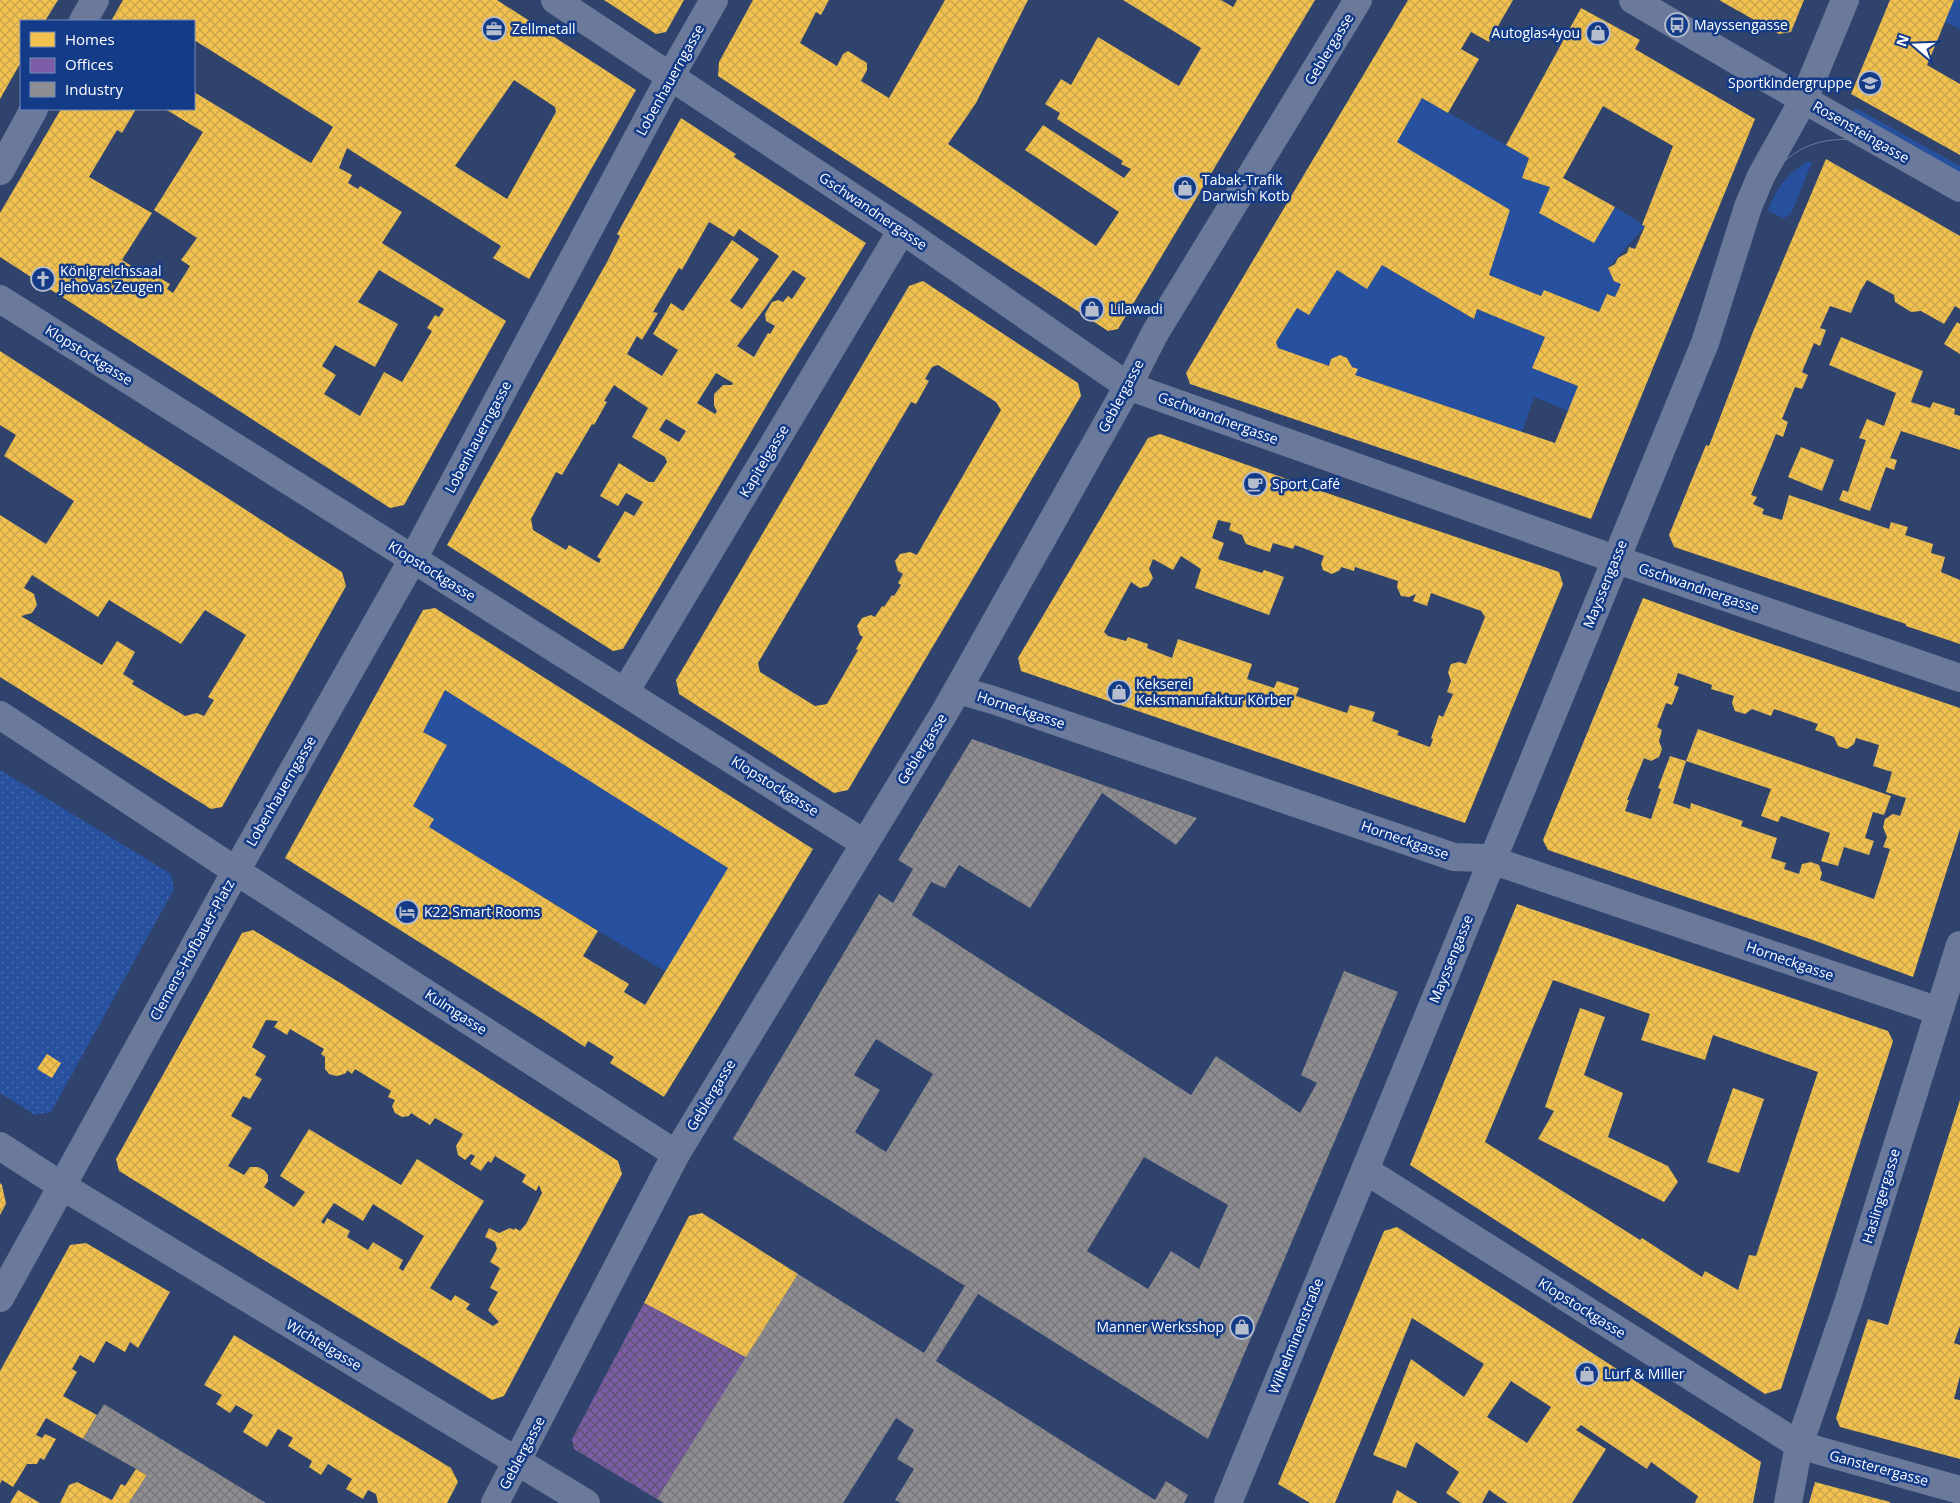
<svg xmlns="http://www.w3.org/2000/svg" width="1960" height="1503" viewBox="0 0 1960 1503" font-family="'Open Sans',sans-serif">
<style>
.green{fill:#27519f}
.park{fill:url(#park-dots)}
.homes{fill:url(#homes-cross-hatch);fill-rule:evenodd}
.offices{fill:url(#offices-cross-hatch)}
.industry{fill:url(#industry-cross-hatch);fill-rule:evenodd}
.lines{fill:none;stroke-linecap:round;stroke-linejoin:round}
.minor{stroke:#6b7a9b;stroke-width:28}
.tram{stroke:#6c7b9a;stroke-width:1}
.labels{text-anchor:middle;stroke-width:5;stroke-linejoin:round;paint-order:stroke}
.poi-label{font-size:14px;fill:#fff;stroke:#143b88;text-anchor:start}
.street-label{font-size:14px;fill:#fff;stroke:#143b88}
</style>
<defs>
<pattern id="park-dots" width="8" height="8" patternUnits="userSpaceOnUse" patternTransform="scale(1.25)"><rect width="8" height="8" fill="#27519f"/><path d="M2 2h.1M6 6h.1" fill="none" stroke="#476bad" stroke-width="1.8" stroke-linecap="round"/></pattern>
<pattern id="homes-cross-hatch" width="8" height="8" patternUnits="userSpaceOnUse" patternTransform="scale(1.25)"><rect width="8" height="8" fill="#f2c14e"/><path d="M0 0l8 8M0 8l8-8" fill="none" stroke="#c8a44e"/></pattern>
<pattern id="offices-cross-hatch" width="8" height="8" patternUnits="userSpaceOnUse" patternTransform="scale(1.25)"><rect width="8" height="8" fill="#7b5ea7"/><path d="M0 0l8 8M0 8l8-8" fill="none" stroke="#5f5370"/></pattern>
<pattern id="industry-cross-hatch" width="8" height="8" patternUnits="userSpaceOnUse" patternTransform="scale(1.25)"><rect width="8" height="8" fill="#8d8d92"/><path d="M0 0l8 8M0 8l8-8" fill="none" stroke="#76767a"/></pattern>
</defs>
<rect width="100%" height="100%" fill="#2f436d"/>
<g class="green">
<polygon points="1954,0 1960,0 1960,29 1944,22"/>
<polygon points="1422,98 1529,158 1522,178 1550,187 1539,213 1594,242 1615,207 1645,226 1608,268 1614,281 1621,284 1615,297 1607,294 1599,312 1544,290 1541,296 1489,275 1509,210 1397,142"/>
<polygon points="1856,108 1960,166 1960,176 1852,113"/>
<path d="M1807,162H1812L1791,214L1784,218L1768,211C1775,189 1788,173 1807,162Z"/>
<polygon points="1382,265 1474,319 1477,309 1545,337 1533,368 1578,386 1568,411 1534,397 1522,432 1355,375 1358,369 1352,367 1347,357 1340,355 1331,359 1329,366 1278,348 1276,342 1297,308 1309,315 1337,270 1367,289"/>
<polygon points="445,690 728,868 666,972 429,827 434,819 413,806 447,746 423,732"/>
</g>
<polygon class="park" points="0,770 171,874 174,889 51,1112 35,1115 0,1093"/>
<g class="homes">
<polygon points="0,0 58,0 45,21 21,21 21,62 0,99"/>
<path d="M123,0H497L636,90L529,279L493,258L501,246L347,148L339,168L352,175L348,183L358,189L360,186L402,212L382,243L506,321L404,505L390,508L0,257V213L61,109H136L122,133L117,130L89,177L152,213L122,260L154,280L158,277L170,284L167,289L173,293L190,266L181,260L197,238L154,210L203,132L165,109H194V92L311,163L333,127L194,40V21H111ZM514,80L555,107L556,112L507,199L455,166ZM379,270L444,309L439,317L435,315L427,328L432,331L402,382L384,372L360,416L324,394L336,375L322,366L335,345L375,367L398,324L358,302Z"/>
<polygon points="604,0 684,0 666,32 656,34"/>
<polygon points="753,0 829,0 821,15 816,12 800,43 837,66 843,54 848,51 867,63 867,70 861,81 889,98 945,0 1028,0 976,103 948,144 1096,246 1119,212 1025,150 1043,125 1124,178 1131,169 1121,164 1123,161 1057,119 1060,113 1045,104 1061,79 1071,85 1098,37 1179,86 1201,48 1123,0 1221,0 1233,7 1237,0 1315,0 1118,329 1108,331 718,76 719,62"/>
<path d="M1408,0H1513L1489,42L1471,32L1461,49L1479,59L1448,113L1422,98L1397,142L1510,210L1489,275L1541,296L1544,290L1599,312L1607,294L1615,297L1621,284L1614,281L1608,268L1615,264L1618,258L1627,253L1629,247L1635,249L1645,226L1642,225L1673,146L1603,106L1563,178L1615,207L1594,243L1539,213L1550,187L1522,178L1529,158L1506,145L1581,8L1640,40L1635,49L1755,119L1591,519L1190,384L1186,373ZM1382,265L1474,319L1477,309L1545,337L1532,368L1578,386L1555,443L1355,375L1358,369L1352,367L1347,358L1340,355L1331,359L1329,366L1278,348L1276,342L1297,308L1309,315L1337,270L1367,289Z"/>
<polygon points="1719,0 1804,0 1791,32 1779,34"/>
<polygon points="1890,0 1954,0 1927,65 1960,84 1960,155 1851,94"/>
<path d="M681,118L736,154L734,157L866,243L784,376L623,649L613,651L447,545L607,262L620,236L617,234ZM709,222L734,237L739,229L779,256L742,309L730,301L759,259L732,240L683,311L671,303L653,334L678,350L662,376L627,354L637,336L642,340L658,313L653,312L679,268L682,270ZM793,270L806,278L792,299L788,296L783,302L778,300L772,302L765,314L766,321L775,326L770,334L768,333L754,357L737,346ZM716,373L733,383L732,385H723L714,394V406L717,411L715,414L697,403ZM614,385L648,408L632,437L665,457L667,462L654,482H649L619,463L600,496L618,506L626,493L643,502L634,516L625,511L597,557L601,559L599,563L569,545L566,550L533,530L531,519L556,472L562,475L592,424L594,425L607,402L604,401ZM666,419L686,431L679,442L659,430Z"/>
<polygon points="1826,159 1960,236 1960,309 1955,306 1944,324 1921,311 1911,312 1895,302 1894,295 1867,280 1860,292 1851,313 1830,306 1820,328 1826,330 1820,346 1814,343 1802,372 1808,375 1802,389 1795,387 1782,419 1788,422 1783,437 1776,434 1751,495 1757,497 1753,504 1764,509 1762,514 1782,520 1789,495 1889,529 1891,522 1908,527 1905,535 1933,544 1931,553 1945,557 1941,572 1960,580 1960,644 1906,626 1906,624 1674,547 1669,535 1706,445 1709,446 1752,334"/>
<path d="M923,281L1078,383L1081,396L848,790L834,793L679,694L676,680L909,286ZM938,365L996,402L1001,410L917,555L910,552L900,554L895,561L898,571L903,574L898,583L901,585L894,596L892,595L884,607L882,606L875,617L871,615L862,618L857,626L860,635L863,637L856,649L858,650L827,704L815,706L760,672L758,663L911,402L916,404L929,381L925,379L932,367Z"/>
<polygon points="1957,322 1960,324 1960,354 1944,344"/>
<polygon points="1841,337 1923,371 1911,402 1930,408 1933,402 1955,409 1954,414 1960,416 1960,450 1901,431 1890,458 1897,460 1894,470 1886,467 1870,511 1839,500 1843,490 1848,492 1866,440 1859,438 1867,419 1884,426 1896,393 1829,365"/>
<path d="M0,351L342,572L346,586L222,807L211,809L0,677V515L46,544L74,501L4,456L16,435L0,425ZM32,575L98,617L109,600L181,644L205,610L246,635L208,697L214,700L204,716L197,713L185,716L132,684L134,681L123,674L135,652L117,641L102,665L21,616L32,613L37,605L34,594L24,588Z"/>
<path d="M1160,434L1315,489L1559,572L1563,584L1465,823L1021,671L1018,658L1148,438ZM1218,520L1231,523L1229,530L1242,535L1246,544L1270,552L1273,543L1293,549L1295,545L1324,556L1321,564L1323,570L1332,574L1340,570L1341,567L1354,571L1355,567L1398,581L1397,587L1401,596L1409,597L1416,594L1413,601L1427,606L1431,593L1481,611L1485,617L1466,664L1459,662L1451,664L1448,672L1451,681L1447,692L1453,694L1443,717L1439,715L1431,738L1433,739L1430,747L1397,735L1399,731L1372,721L1375,712L1350,705L1347,713L1296,696L1299,688L1277,681L1274,688L1247,679L1252,664L1178,639L1172,658L1147,648L1148,644L1128,637L1126,641L1108,636L1104,632L1131,582L1140,588L1148,586L1153,578L1149,569L1153,559L1173,570L1181,556L1201,569L1195,588L1269,615L1284,577L1264,570L1262,573L1218,559L1224,543L1212,538Z"/>
<polygon points="1801,447 1834,460 1822,491 1788,477"/>
<path d="M1643,598L1731,630L1960,708V829L1913,977L1813,940L1548,850L1543,840ZM1678,673L1712,685L1711,689L1734,696L1732,703L1735,711L1745,714L1752,709L1771,716L1774,709L1818,724L1815,730L1834,737L1838,746L1847,749L1854,744L1856,738L1879,745L1873,766L1892,772L1886,792L1906,798L1900,816L1893,814L1885,819L1883,827L1887,837L1883,847L1890,849L1874,899L1820,880L1822,873L1819,865L1811,862L1802,864L1799,874L1784,869L1786,863L1771,858L1777,838L1741,826L1743,821L1691,803L1690,809L1673,803L1686,761L1670,756L1658,788L1661,789L1651,819L1625,811L1629,800H1627L1644,758L1651,761L1659,757L1662,749L1659,741L1662,730L1657,727L1666,703L1672,705L1679,687L1674,685Z"/>
<path d="M435,608L813,849L720,1005L664,1097L610,1063L614,1057L588,1041L585,1047L542,1019L285,858L423,610ZM445,690L728,868L645,1005L624,992L629,984L583,956L598,931L429,827L434,819L413,806L447,745L423,732Z"/>
<polygon points="1698,729 1891,796 1884,815 1873,812 1865,838 1874,841 1869,855 1844,847 1838,866 1821,861 1830,833 1781,816 1778,822 1761,816 1771,789 1686,761"/>
<path d="M1517,904L1888,1031L1893,1041L1781,1389L1765,1394L1410,1165ZM1553,980L1650,1014L1641,1040L1705,1060L1713,1035L1818,1072L1756,1256L1749,1255L1738,1290L1705,1271L1702,1277L1642,1238L1640,1240L1485,1142Z"/>
<path d="M253,930L342,984L618,1161L622,1174L504,1396L492,1400L119,1171L116,1159L242,933ZM266,1020L278,1021L274,1027L287,1035L290,1029L324,1049L321,1054L325,1057V1069L329,1074L336,1076L341,1075L346,1073L347,1070L352,1074L355,1069L391,1091L388,1097L395,1100L392,1106L395,1113L402,1117L409,1116L411,1113L430,1125L435,1118L463,1134L456,1146L458,1155L465,1160L471,1154L475,1156L470,1164L481,1171L488,1161L491,1163L495,1156L526,1175L522,1182L536,1191L539,1185L542,1193L526,1224L520,1231L515,1228L514,1230L510,1228L499,1233L489,1228L485,1237L495,1242L497,1249L490,1262L500,1268L490,1288L498,1292L488,1310L499,1322L493,1326L466,1309L470,1304L455,1295L451,1301L430,1288L484,1201L417,1159L401,1185L309,1129L280,1176L305,1192L294,1207L264,1187L268,1181V1175L264,1170L258,1167H250L244,1175L228,1166L252,1128L231,1116L243,1096L250,1099L262,1079L255,1075L266,1056L252,1047ZM334,1203L363,1221L373,1204L424,1236L403,1271L399,1268L403,1260L373,1242L368,1250L347,1237L350,1231L327,1218L324,1224L321,1222Z"/>
<polygon points="1580,1008 1605,1017 1584,1075 1623,1093 1608,1137 1668,1166 1678,1182 1664,1202 1538,1139 1554,1111 1545,1107"/>
<polygon points="47,1054 61,1063 52,1078 37,1069"/>
<polygon points="1733,1088 1764,1099 1739,1173 1707,1162"/>
<polygon points="1960,1100 1960,1326 1954,1343 1960,1345 1960,1376 1954,1399 1960,1400 1960,1459 1840,1427 1836,1418 1868,1319 1888,1325"/>
<polygon points="0,1183 2,1185 6,1204 0,1215"/>
<polygon points="702,1213 798,1274 747,1358 644,1303 689,1216"/>
<path d="M1397,1227L1761,1462L1753,1503H1695L1698,1496L1651,1462L1647,1469L1581,1425L1576,1430L1606,1449L1572,1503H1508L1489,1490L1482,1503H1461L1446,1493L1459,1472L1416,1442L1406,1468L1373,1455L1411,1359L1464,1397L1484,1364L1412,1318L1335,1503H1310L1278,1484L1384,1231ZM1511,1381L1551,1407L1527,1443L1487,1417Z"/>
<polygon points="86,1243 170,1292 138,1348 130,1342 125,1352 106,1341 94,1363 80,1355 72,1369 77,1372 63,1396 97,1415 83,1439 46,1418 36,1435 42,1438 45,1434 56,1439 44,1460 40,1458 37,1464 27,1464 13,1487 2,1480 0,1484 0,1371 70,1245"/>
<polygon points="234,1335 451,1468 458,1482 447,1503 378,1503 376,1494 368,1490 363,1499 346,1489 352,1479 328,1464 321,1475 309,1467 312,1461 288,1446 293,1438 278,1429 267,1447 243,1432 253,1415 236,1405 230,1413 216,1404 222,1395 204,1385"/>
<polygon points="136,1469 147,1475 129,1503 60,1503 69,1485 77,1482 112,1500 121,1484 125,1486"/>
<polygon points="1815,1482 1890,1502 1890,1503 1809,1503"/>
<polygon points="18,1490 40,1503 10,1503"/>
<polygon points="1397,1490 1418,1503 1392,1503"/>
</g>
<polygon class="offices" points="644,1303 747,1358 657,1499 574,1449 572,1439"/>
<g class="industry">
<path d="M972,739L1197,818L1176,845L1102,793L1030,908L959,865L945,888L931,882L912,915L1191,1095L1216,1056L1300,1113L1317,1083L1301,1075L1344,971L1398,992L1208,1439L978,1294L936,1361L1155,1500L1166,1481L1188,1495L1184,1503H901L895,1500L914,1469L897,1459L914,1430L896,1418L843,1503H664L657,1499L798,1274L924,1353L965,1286L733,1139L879,894L893,903L913,869L898,860ZM876,1039L933,1074L886,1152L855,1132L880,1090L854,1075ZM1144,1157L1228,1205L1199,1269L1171,1251L1148,1289L1087,1251Z"/>
<polygon points="104,1404 266,1503 129,1503 147,1475 83,1439"/>
</g>
<g class="lines">
<g class="minor">
<polyline points="555,0 902,230 1128,386 1609,557 1960,678"/>
<polyline points="1633,0 1773,82 1960,188"/>
<polyline points="83,21 95,0"/>
<polyline points="0,171 34,109"/>
<polyline points="0,299 864,843"/>
<polyline points="958,690 993,700 1454,857 1485,858 1939,1011"/>
<polyline points="625,692 902,230"/>
<polyline points="0,715 236,871 676,1154"/>
<polyline points="0,1146 62,1186 586,1503"/>
<polyline points="1365,1170 1799,1445 1960,1490"/>
<polyline points="0,1298 236,871 413,559 670,77 714,0"/>
<polyline points="495,1503 676,1154 946,710 1128,386 1155,333 1358,0"/>
<polyline points="1228,1503 1705,343 1748,207 1761,176 1804,99 1845,0"/>
<polyline points="1788,1503 1799,1445 1848,1303 1960,945"/>
</g>
<g class="tram">
<polyline points="1633,0 1773,82 1875,140"/>
<polyline points="1893,150 1960,188"/>
<polyline points="1218,1503 1700,334 1738,208 1758,161 1795,88 1832,0"/>
<path d="M1236,1503L1289,1369L1383,1147L1695,393C1708,360 1722,327 1732,293C1742,262 1753,204 1770,178C1802,132 1853,132 1899,153"/>
</g>
</g>
<defs>
<g id="bus-ring" transform="scale(1.25)"><circle r="9.5" fill="#143b88" stroke="#b6bdcc" stroke-width="1.5"/><path d="M-5-6H5V4H4V6H2V4H-2V6H-4V4H-5ZM-3.5-4V0h7V-4ZM-3.5 1.2v1.5H-2V1.2ZM2 1.2v1.5H3.5V1.2Z" fill="#b6bdcc"/></g>
<g id="office-ring" transform="scale(1.25)"><circle r="9.5" fill="#143b88" stroke="#b6bdcc" stroke-width="1.5"/><path d="M-6-3h4V-5.5h4V-3h4V5H-6ZM-1-4.5V-3h2v-1.5ZM-6 0V1H6V0Z" fill="#b6bdcc"/></g>
<g id="shop-ring" transform="scale(1.25)"><circle r="9.5" fill="#143b88" stroke="#b6bdcc" stroke-width="1.5"/><path d="M-5-2.5h2.3a2.7 3.5 0 0 1 5.4 0H5L5.5 6h-11ZM-1.5-2.5h3a1.5 2.3 0 0 0-3 0Z" fill="#b6bdcc"/></g>
<g id="school-ring" transform="scale(1.25)"><circle r="9.5" fill="#143b88" stroke="#b6bdcc" stroke-width="1.5"/><path d="M0-5L7-2L0 1L-7-2ZM-4 1L0 2.5L4 1V4Q0 6-4 4Z" fill="#b6bdcc"/></g>
<g id="church-ring" transform="scale(1.25)"><circle r="9.5" fill="#143b88" stroke="#b6bdcc" stroke-width="1.5"/><path d="M-1.2-6h2.4v3.5h3.3v2.4h-3.3V6h-2.4V-.1h-3.3v-2.4h3.3Z" fill="#b6bdcc"/></g>
<g id="cafe-ring" transform="scale(1.25)"><circle r="9.5" fill="#143b88" stroke="#b6bdcc" stroke-width="1.5"/><path d="M-5.5-4.5H6V0H3Q3 3.5 0 3.5H-2.5Q-5.5 3.5-5.5 0ZM3-3.2v2h1.7v-2ZM-6 4.5H4V6H-6Z" fill="#b6bdcc"/></g>
<g id="hotel-ring" transform="scale(1.25)"><circle r="9.5" fill="#143b88" stroke="#b6bdcc" stroke-width="1.5"/><path d="M-6-4.5h1.5V1H6V5H4.5V3h-9V5H-6ZM-4 0a1.8 1.8 0 1 1 3.6 0ZM.5 0V-2.5h3Q6-2.5 6 0Z" fill="#b6bdcc"/></g>
</defs>
<g fill-rule="evenodd">
<use href="#bus-ring" x="1677" y="25"/>
<use href="#office-ring" x="494" y="29"/>
<use href="#shop-ring" x="1598" y="33"/>
<use href="#school-ring" x="1870" y="83"/>
<use href="#shop-ring" x="1185" y="188"/>
<use href="#church-ring" x="43" y="279"/>
<use href="#shop-ring" x="1092" y="309"/>
<use href="#cafe-ring" x="1255" y="484"/>
<use href="#shop-ring" x="1119" y="692"/>
<use href="#hotel-ring" x="407" y="912"/>
<use href="#shop-ring" x="1242" y="1327"/>
<use href="#shop-ring" x="1587" y="1374"/>
</g>
<g class="labels">
<g class="poi-label">
<text x="1694" y="30">Mayssengasse</text>
<text x="512" y="34">Zellmetall</text>
<text x="1580" y="38" text-anchor="end">Autoglas4you</text>
<text x="1852" y="88" text-anchor="end">Sportkindergruppe</text>
<text x="1202" y="185">Tabak-Trafik<tspan x="1202" dy="16">Darwish Kotb</tspan></text>
<text x="60" y="276">Königreichssaal<tspan x="60" dy="16">Jehovas Zeugen</tspan></text>
<text x="1110" y="314">Lilawadi</text>
<text x="1272" y="489">Sport Café</text>
<text x="1136" y="689">Kekserei<tspan x="1136" dy="16">Keksmanufaktur Körber</tspan></text>
<text x="424" y="917">K22 Smart Rooms</text>
<text x="1224" y="1332" text-anchor="end">Manner Werksshop</text>
<text x="1604" y="1379">Lurf &amp; Miller</text>
</g>
<g class="street-label">
<text transform="translate(1329 49) rotate(-59)" y="5">Geblergasse</text>
<text transform="translate(670 80) rotate(-61)" y="5">Lobenhauerngasse</text>
<text transform="translate(1861 132) rotate(30)" y="5">Rosensteingasse</text>
<text transform="translate(873 211) rotate(34)" y="5">Gschwandnergasse</text>
<text transform="translate(89 355) rotate(32)" y="5">Klopstockgasse</text>
<text transform="translate(1121 396) rotate(-62)" y="5">Geblergasse</text>
<text transform="translate(1218 418) rotate(20)" y="5">Gschwandnergasse</text>
<text transform="translate(478 437) rotate(-62)" y="5">Lobenhauerngasse</text>
<text transform="translate(764 461) rotate(-59)" y="5">Kapitelgasse</text>
<text transform="translate(432 571) rotate(32)" y="5">Klopstockgasse</text>
<text transform="translate(1605 584) rotate(-68)" y="5">Mayssengasse</text>
<text transform="translate(1699 588) rotate(19)" y="5">Gschwandnergasse</text>
<text transform="translate(1021 710) rotate(18)" y="5">Horneckgasse</text>
<text transform="translate(922 749) rotate(-58)" y="5">Geblergasse</text>
<text transform="translate(775 786) rotate(32)" y="5">Klopstockgasse</text>
<text transform="translate(281 791) rotate(-60)" y="5">Lobenhauerngasse</text>
<text transform="translate(1405 840) rotate(19)" y="5">Horneckgasse</text>
<text transform="translate(192 950) rotate(-61)" y="5">Clemens-Hofbauer-Platz</text>
<text transform="translate(1451 959) rotate(-68)" y="5">Mayssengasse</text>
<text transform="translate(1790 961) rotate(19)" y="5">Horneckgasse</text>
<text transform="translate(456 1012) rotate(33)" y="5">Kulmgasse</text>
<text transform="translate(711 1095) rotate(-59)" y="5">Geblergasse</text>
<text transform="translate(1881 1196) rotate(-73)" y="5">Haslingergasse</text>
<text transform="translate(1582 1308) rotate(32)" y="5">Klopstockgasse</text>
<text transform="translate(1296 1336) rotate(-68)" y="5">Wilhelminenstraße</text>
<text transform="translate(324 1345) rotate(31)" y="5">Wichtelgasse</text>
<text transform="translate(522 1453) rotate(-62)" y="5">Geblergasse</text>
<text transform="translate(1879 1468) rotate(15)" y="5">Gansterergasse</text>
</g>
</g>
<rect x="20" y="20" width="175" height="90" fill="#143b88" stroke="#7289b8"/>
<rect x="30" y="32" width="25" height="15" fill="#f2c14e" stroke="#7289b8"/>
<text x="65" y="45" font-size="15" fill="#ffffff">Homes</text>
<rect x="30" y="58" width="25" height="15" fill="#7b5ea7" stroke="#7289b8"/>
<text x="65" y="70" font-size="15" fill="#ffffff">Offices</text>
<rect x="30" y="82" width="25" height="15" fill="#8d8d92" stroke="#7289b8"/>
<text x="65" y="95" font-size="15" fill="#ffffff">Industry</text>
<g transform="translate(1915 45) rotate(289)" stroke="#143b88" stroke-width="4" paint-order="stroke">
<path d="M0-4L9 19L0 12L-9 19Z" fill="#ffffff"/>
<text y="-8" font-size="14" font-weight="bold" text-anchor="middle" fill="#ffffff">N</text>
</g>
</svg>
